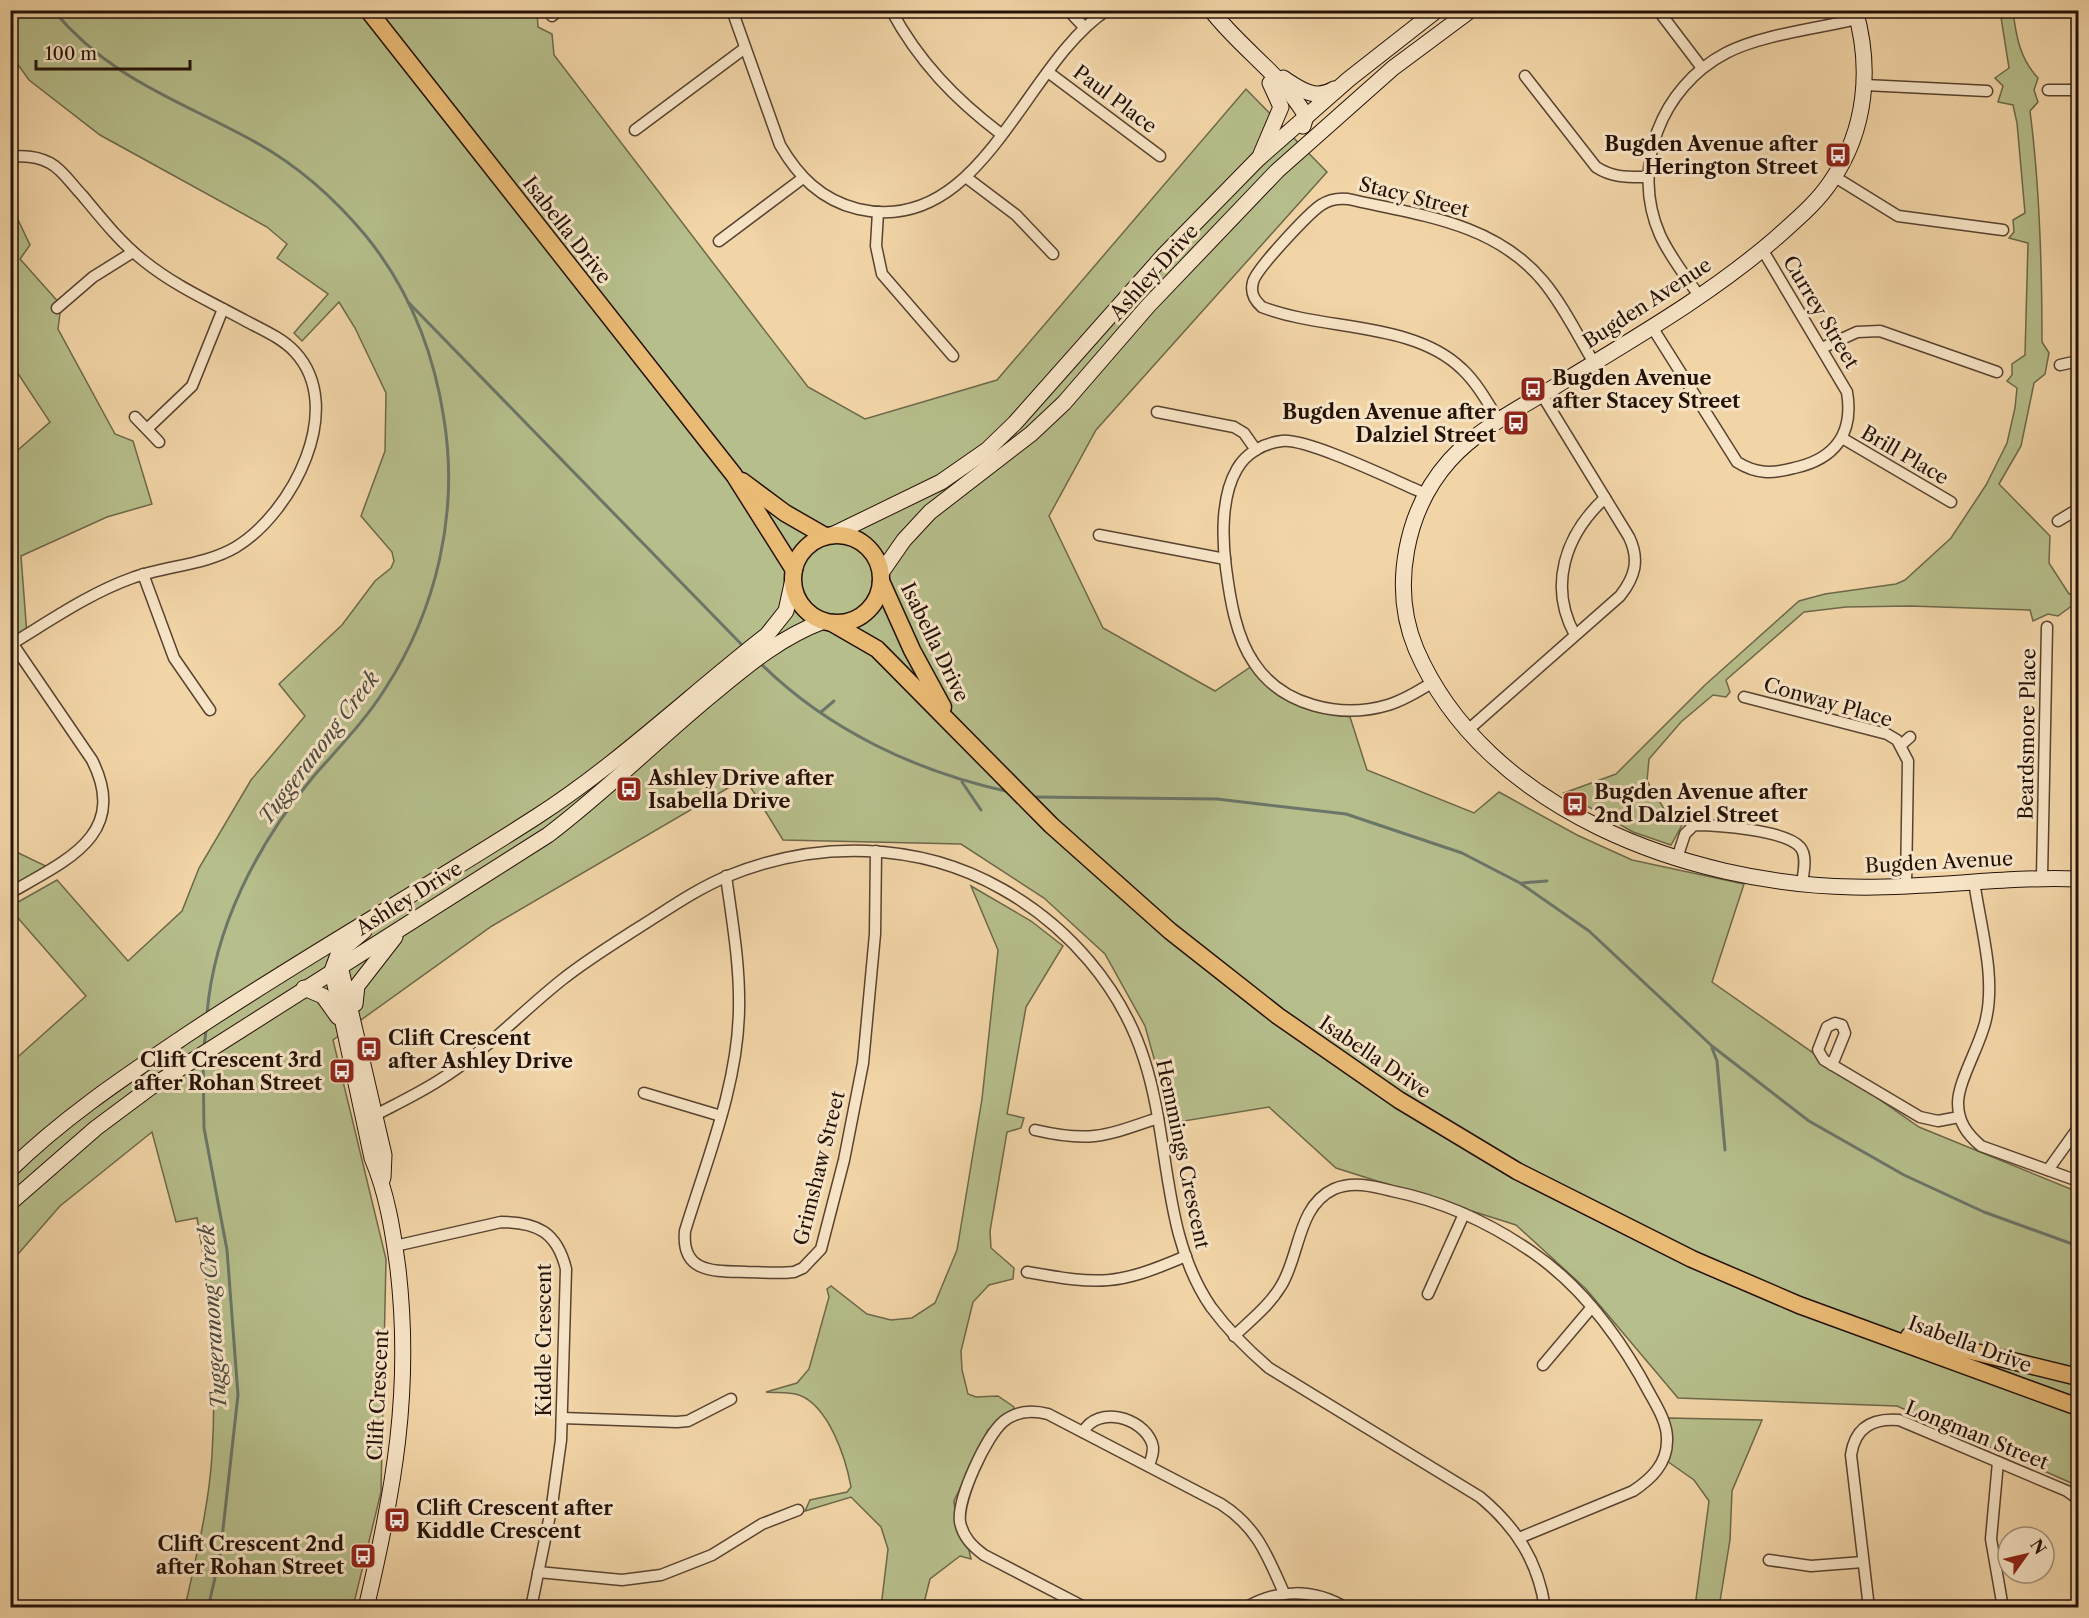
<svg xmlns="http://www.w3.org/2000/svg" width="2089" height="1618" viewBox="0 0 2089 1618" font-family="'Libre Caslon Text',serif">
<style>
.green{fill:#b6be8b;stroke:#6d684a;stroke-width:1.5}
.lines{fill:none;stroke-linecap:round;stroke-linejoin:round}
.stream{stroke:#6b7669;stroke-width:3}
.street-casing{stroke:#584330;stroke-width:13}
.secondary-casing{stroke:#241208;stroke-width:17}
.primary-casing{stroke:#241208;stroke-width:19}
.street{stroke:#f7e4c6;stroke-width:10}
.secondary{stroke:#f7e4c6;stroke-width:15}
.primary{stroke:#e9ba74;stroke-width:16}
.labels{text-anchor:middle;stroke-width:6;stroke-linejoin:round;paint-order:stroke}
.street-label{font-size:20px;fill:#241208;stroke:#f7e4c6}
.poi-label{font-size:20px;font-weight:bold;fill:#241208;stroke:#f7e4c6;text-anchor:start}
.water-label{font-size:21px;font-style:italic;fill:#4e4c40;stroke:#f7e4c6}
</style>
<rect width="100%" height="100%" fill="#f2d5a7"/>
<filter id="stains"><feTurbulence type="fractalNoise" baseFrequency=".00333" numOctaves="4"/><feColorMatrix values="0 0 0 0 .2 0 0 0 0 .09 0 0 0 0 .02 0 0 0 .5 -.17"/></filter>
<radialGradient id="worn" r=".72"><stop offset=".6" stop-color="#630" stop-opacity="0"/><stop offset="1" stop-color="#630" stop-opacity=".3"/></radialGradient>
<g class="green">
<path d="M11,11L537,12L538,27L552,34L554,55L808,387L865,419L997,380L1246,89L1327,172L1096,430L1049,516L1103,628L1215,691L1252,666C1290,698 1298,710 1350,717L1367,770L1474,813L1499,792L1577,835L1632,860L1744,884L1712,982L1919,1127L2078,1192V1486L1897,1406L1678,1398L1586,1289L1516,1225L1336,1168L1269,1107L1172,1123L1145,1026L1105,954L1044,898L961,844L783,840L745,778L492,926L333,1040L386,1259L381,1492L353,1607H185C196,1557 209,1506 212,1455C217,1375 211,1296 197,1218L176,1222L152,1132L60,1206L11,1262V1063L86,996L11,910V906L57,880L128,961L182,911L199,868L251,780L305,716L279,684L342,625L375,581L391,568L394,561L392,552L361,516L385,451L386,393L355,328L339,302L302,341L294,333L328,294L277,258L287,244L267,227L100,135L29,80L11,55Z"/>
<path d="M2000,11H2013C2016,36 2020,59 2038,78L2034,90L2038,102L2030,111C2040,188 2042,265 2042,342L2049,353L2045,374L2034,383L2021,446L1999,484L2050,536L2049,563L2069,594H2078V605H2073L2058,616L2048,614L2033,621L2030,610L1910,606L1846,607L1804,612L1726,680L1730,692L1726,697L1713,695L1681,722L1649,759L1647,781L1669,817L1682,825L1671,845L1633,832L1564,793L1616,774L1705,685L1799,601L1825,594L1896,584L1905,580L1951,538L1986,485L2007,443L2015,408L2017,388L2007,381L2012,375V364L2025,355L2028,243L2009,238L2014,232L2013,220L2025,213L2017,123L2013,105L1998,102L2003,86L1995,78L2009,68Z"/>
<polygon points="10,203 30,245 20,259 61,305 58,329 115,434 133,441 152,504 107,517 21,556 27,635 10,640 11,456 50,422 11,363"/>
<polygon points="10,849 52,869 16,890 11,878"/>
<path d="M971,886L1031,921L1063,946L1026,1007L1007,1114L1024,1118L1021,1128L1007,1132L990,1231L991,1248L1014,1268L1013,1279L989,1285L973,1302L961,1351L962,1370L968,1394L976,1397L998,1396L1014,1407L1013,1410L988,1430L954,1501L957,1531L969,1550L971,1559L960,1556L930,1579L923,1607H881L888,1549L881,1527L851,1497L805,1511L810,1500L847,1492L851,1487C846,1459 829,1406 799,1395C789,1392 776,1393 766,1392L797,1383L809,1369L829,1297L827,1289L831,1286L867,1314L891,1320L912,1318L935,1303L957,1250L982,1099L998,950Z"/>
<polygon points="1668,1418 1762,1420 1732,1491 1730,1540 1719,1607 1695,1607 1709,1501 1694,1480 1664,1459"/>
</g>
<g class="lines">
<g class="stream">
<path d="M53,10C112,81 180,100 257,143C298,166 336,200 366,236C409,289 434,353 444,419C459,513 437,609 385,689C365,721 338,748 313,777C258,843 214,927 207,1014"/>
<polyline points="408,302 743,646"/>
<path d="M759,662C827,730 917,772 1010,792"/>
<polyline points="821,712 834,701"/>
<polyline points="962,782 981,810"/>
<polyline points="1034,797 1217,799 1346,814 1462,853 1520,883 1589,931 1712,1046 1809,1121 1904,1175 1984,1212 2078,1246"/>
<polyline points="1522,883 1547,881"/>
<polyline points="204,1047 206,1030"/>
<polyline points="1712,1048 1717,1061 1725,1150"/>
<polyline points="203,1059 204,1128 227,1250 238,1395 220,1556 208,1608"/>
</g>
<g class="street-casing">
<g id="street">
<path d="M732,10L780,145C798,176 821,200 858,209C982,238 1023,65 1107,10"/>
<path d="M891,10C919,62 955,99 1001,134"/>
<polyline points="1068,10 1084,27"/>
<polyline points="1658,10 1702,68"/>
<polyline points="552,16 559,10"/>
<polyline points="1048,72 1160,156"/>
<path d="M1525,76L1596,167C1613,178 1628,177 1647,177"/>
<polyline points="1865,85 1987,91"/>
<polyline points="2048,90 2078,90"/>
<polyline points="635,130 745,48"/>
<path d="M10,157C25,155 37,156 50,163C63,170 72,185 82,195C101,218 120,242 144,261C175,286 211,302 246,321C263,330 282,338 295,352C347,408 292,513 236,547C206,565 165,566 132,578C90,593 51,620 13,643"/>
<polyline points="1835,177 1898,216 2003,230"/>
<polyline points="967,178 1016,215 1053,254"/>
<polyline points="878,212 876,246 882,274 953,356"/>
<polyline points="719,241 803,178"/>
<path d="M1700,297C1686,277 1670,257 1660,235C1630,167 1661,87 1726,53C1760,35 1819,28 1858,19"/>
<polyline points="57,308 93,277 133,252"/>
<path d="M1652,327L1737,462C1756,474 1772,474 1794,468C1835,459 1854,434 1847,392L1762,249"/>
<polyline points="1822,348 1857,332 1880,331 1997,372"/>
<polyline points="2060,365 2078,361"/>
<polyline points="1157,412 1234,427 1244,433 1256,450"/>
<polyline points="135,417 159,442"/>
<path d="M1499,421C1488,403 1477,383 1462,369C1413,321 1323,331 1262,307C1254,300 1250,293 1253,282C1256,269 1309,213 1321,205C1330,199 1338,198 1348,199C1418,215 1494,222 1543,281C1563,305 1578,336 1594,363"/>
<polyline points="147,429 192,386 223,309"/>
<polyline points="1842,438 1951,502"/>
<path d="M1426,494C1397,482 1308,438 1282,441C1264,443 1246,453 1237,469C1221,496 1222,538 1226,568C1230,599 1236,637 1254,663C1282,706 1341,719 1388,705C1404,700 1419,691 1433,682"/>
<polyline points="2058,521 2078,509"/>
<polyline points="1099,535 1225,559"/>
<polyline points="143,574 174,658 210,710"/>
<path d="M1575,635C1548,586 1565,535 1605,498"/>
<path d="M10,640L92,760C130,835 65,861 10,893"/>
<polyline points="1744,697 1887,734 1897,740 1908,761 1906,886"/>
<path d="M1468,730L1620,596C1635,577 1640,560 1629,537L1542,395"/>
<polyline points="1901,745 1910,737"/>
<path d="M1677,858L1685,834L1694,825C1717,825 1785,830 1800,847C1808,856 1803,874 1802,884"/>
<path d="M726,876C732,920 740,964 739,1009C738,1085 707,1159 685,1231C681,1274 715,1271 747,1272C762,1272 778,1274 794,1272L803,1268L821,1249L844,1160L863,1063L875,934L876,851"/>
<polyline points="2042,877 2047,627"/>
<path d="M1974,881C1980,925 1996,976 1986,1019C1981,1044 1958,1081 1958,1103C1958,1122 1967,1134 1981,1146L2078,1181"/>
<polyline points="1832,1065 1845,1033 1842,1025 1835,1023 1827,1027 1818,1050 1824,1060 1920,1117 1938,1121 1959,1117"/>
<polyline points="644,1093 721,1116"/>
<path d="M370,1118C392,1106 416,1095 438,1081C484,1053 521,1012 563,979C587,960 613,944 638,928C667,910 696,889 728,876C816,840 918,841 1002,889C1068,926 1121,987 1144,1059C1171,1141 1161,1234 1211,1307C1228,1330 1248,1350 1269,1368L1480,1497C1516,1527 1538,1561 1545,1608"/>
<path d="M1035,1130C1091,1143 1105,1136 1158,1118"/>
<polyline points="2048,1170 2078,1128"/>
<path d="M395,1246L501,1222C537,1222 557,1232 566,1269L561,1440L552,1505L531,1608"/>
<path d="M1027,1272C1101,1285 1116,1286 1186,1256"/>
<polyline points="1428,1294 1464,1214"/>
<path d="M1234,1336C1251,1320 1269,1306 1281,1286C1300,1256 1297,1206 1334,1189C1353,1181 1372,1186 1392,1191C1442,1201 1490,1223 1532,1252C1583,1287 1622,1341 1650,1394C1658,1408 1668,1425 1667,1441C1667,1464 1651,1479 1633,1491L1519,1538"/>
<polyline points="1543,1365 1592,1307"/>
<polyline points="562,1418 677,1422 688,1421 731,1399"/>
<path d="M1083,1432C1098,1405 1142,1417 1152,1443C1155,1451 1151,1458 1149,1466"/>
<polyline points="1998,1462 1991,1539 2003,1608"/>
<polyline points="1769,1560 1811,1566 1863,1562"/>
<polyline points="538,1572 622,1580 661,1575 712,1555 762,1524 798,1510"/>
<path d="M1086,1608L984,1555C972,1546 963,1537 960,1522C957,1499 986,1436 1004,1421C1017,1411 1033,1410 1048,1414L1221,1504C1257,1527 1267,1555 1284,1593"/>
<path d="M1245,1608C1277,1589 1313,1588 1346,1608"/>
<path d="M1869,1608L1851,1455C1855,1427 1873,1418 1899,1420L2067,1491L2078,1499"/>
</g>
</g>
<g class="secondary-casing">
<g id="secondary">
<path d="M1211,10C1240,48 1282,75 1306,116L1303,126"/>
<path d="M1855,10C1872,68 1866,130 1832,180C1817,203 1796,220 1776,238C1709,296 1631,340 1556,386C1520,408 1479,428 1450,460C1406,509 1390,587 1416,649C1485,810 1689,884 1853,887C1928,889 2003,876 2078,879"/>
<path d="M1283,78C1300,89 1315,101 1334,89"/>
<polyline points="1261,154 1281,107 1270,83"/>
<polyline points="832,535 941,482 987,450 1015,423 1164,255 1258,159 1349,79 1437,10"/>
<polyline points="881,573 904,540 930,512 1031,434 1064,403 1148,306 1277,171 1393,68 1471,10"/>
<path d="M364,931L339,952L332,971L372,1158C387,1193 393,1231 398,1269C412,1390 394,1490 366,1608"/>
<polyline points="340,966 384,1155 383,1178"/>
<polyline points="304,988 323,996 338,1017"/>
<polyline points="355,1004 357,986 395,937"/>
<path d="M10,1170C64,1117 126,1076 188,1034C302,958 421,891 536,817C616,766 691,694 767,635L786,611L793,579"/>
<path d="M10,1203L96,1128L151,1087L548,835C606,791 658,739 714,693C749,664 781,637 824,621"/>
</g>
</g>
<g class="primary-casing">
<g id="primary">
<polyline points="368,10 734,475 794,570"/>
<polyline points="742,481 785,513 825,536"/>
<circle cx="837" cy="579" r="44"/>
<polyline points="881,581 912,650 943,707"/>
<polyline points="832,623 877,649 1051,825 1170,931 1278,1016 1399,1100 1517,1171 1692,1259 1799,1305 2078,1407"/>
<polyline points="1909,1336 2078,1377"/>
</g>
</g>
<use href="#street" class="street"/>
<use href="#secondary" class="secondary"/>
<use href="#primary" class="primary"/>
</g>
<defs>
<g id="bus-square" transform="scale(1.35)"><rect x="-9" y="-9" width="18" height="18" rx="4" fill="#8f2418" stroke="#f7e4c6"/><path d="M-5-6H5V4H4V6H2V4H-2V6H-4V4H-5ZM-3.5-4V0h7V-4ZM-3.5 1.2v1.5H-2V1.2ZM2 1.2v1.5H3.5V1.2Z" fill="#fff"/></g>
</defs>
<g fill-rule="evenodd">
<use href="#bus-square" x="1838" y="155"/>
<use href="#bus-square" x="1533" y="389"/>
<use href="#bus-square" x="1516" y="423"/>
<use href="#bus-square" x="629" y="789"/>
<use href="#bus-square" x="1575" y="804"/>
<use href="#bus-square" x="369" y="1049"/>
<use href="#bus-square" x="342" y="1071"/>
<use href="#bus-square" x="397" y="1520"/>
<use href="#bus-square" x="363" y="1556"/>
</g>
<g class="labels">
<g class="street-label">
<text transform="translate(1115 99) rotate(37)" y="7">Paul Place</text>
<text transform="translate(1414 197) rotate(14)" y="7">Stacy Street</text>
<text transform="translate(567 230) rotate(52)" y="7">Isabella Drive</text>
<text transform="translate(1154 272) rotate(-48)" y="7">Ashley Drive</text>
<text transform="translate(1647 303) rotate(-33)" y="7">Bugden Avenue</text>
<text transform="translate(1821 312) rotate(59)" y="7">Currey Street</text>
<text transform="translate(1905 455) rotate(30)" y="7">Brill Place</text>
<text transform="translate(935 642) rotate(64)" y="7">Isabella Drive</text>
<text transform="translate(1828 702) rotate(16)" y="7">Conway Place</text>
<text transform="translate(2027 734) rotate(-89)" y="7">Beardsmore Place</text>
<text transform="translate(1939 862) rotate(-3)" y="7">Bugden Avenue</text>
<text transform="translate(409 898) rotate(-32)" y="7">Ashley Drive</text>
<text transform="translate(1375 1057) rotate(34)" y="7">Isabella Drive</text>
<text transform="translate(1183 1154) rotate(78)" y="7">Hemmings Crescent</text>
<text transform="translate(819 1168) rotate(-76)" y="7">Grimshaw Street</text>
<text transform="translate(544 1340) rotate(-90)" y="7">Kiddle Crescent</text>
<text transform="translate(1970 1344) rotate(20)" y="7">Isabella Drive</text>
<text transform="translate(378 1395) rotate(-87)" y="7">Clift Crescent</text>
<text transform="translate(1977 1435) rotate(22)" y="7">Longman Street</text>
</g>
<g class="poi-label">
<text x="1818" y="151" text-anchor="end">Bugden Avenue after<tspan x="1818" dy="23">Herington Street</tspan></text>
<text x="1552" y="385">Bugden Avenue<tspan x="1552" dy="23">after Stacey Street</tspan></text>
<text x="1496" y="419" text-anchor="end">Bugden Avenue after<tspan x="1496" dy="23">Dalziel Street</tspan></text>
<text x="648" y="785">Ashley Drive after<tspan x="648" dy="23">Isabella Drive</tspan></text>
<text x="1594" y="799">Bugden Avenue after<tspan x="1594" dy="23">2nd Dalziel Street</tspan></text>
<text x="388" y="1045">Clift Crescent<tspan x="388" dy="23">after Ashley Drive</tspan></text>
<text x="322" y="1067" text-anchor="end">Clift Crescent 3rd<tspan x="322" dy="23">after Rohan Street</tspan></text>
<text x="416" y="1515">Clift Crescent after<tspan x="416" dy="23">Kiddle Crescent</tspan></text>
<text x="344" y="1551" text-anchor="end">Clift Crescent 2nd<tspan x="344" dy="23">after Rohan Street</tspan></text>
</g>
<g class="water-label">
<text transform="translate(319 748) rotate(-53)" y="7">Tuggeranong Creek</text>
<text transform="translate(213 1317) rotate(-94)" y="7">Tuggeranong Creek</text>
</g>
</g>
<rect width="2089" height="1618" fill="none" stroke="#f2d5a7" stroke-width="36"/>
<rect x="12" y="12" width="2065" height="1594" fill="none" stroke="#241208" stroke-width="3"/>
<rect x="18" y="18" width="2053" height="1582" fill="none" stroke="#241208" stroke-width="1.5"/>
<g transform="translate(2026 1555) rotate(56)"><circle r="28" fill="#f7e4c6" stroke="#a3907a" stroke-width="1.5"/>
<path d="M0-4.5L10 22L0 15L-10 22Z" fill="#8f2418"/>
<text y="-9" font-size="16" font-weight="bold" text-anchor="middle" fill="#241208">N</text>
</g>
<path d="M36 60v9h154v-9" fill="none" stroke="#241208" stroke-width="3"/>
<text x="45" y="60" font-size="18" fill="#241208" stroke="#f7e4c6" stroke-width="4.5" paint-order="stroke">100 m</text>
<rect width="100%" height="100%" filter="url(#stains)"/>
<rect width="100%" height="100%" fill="url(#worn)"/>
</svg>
